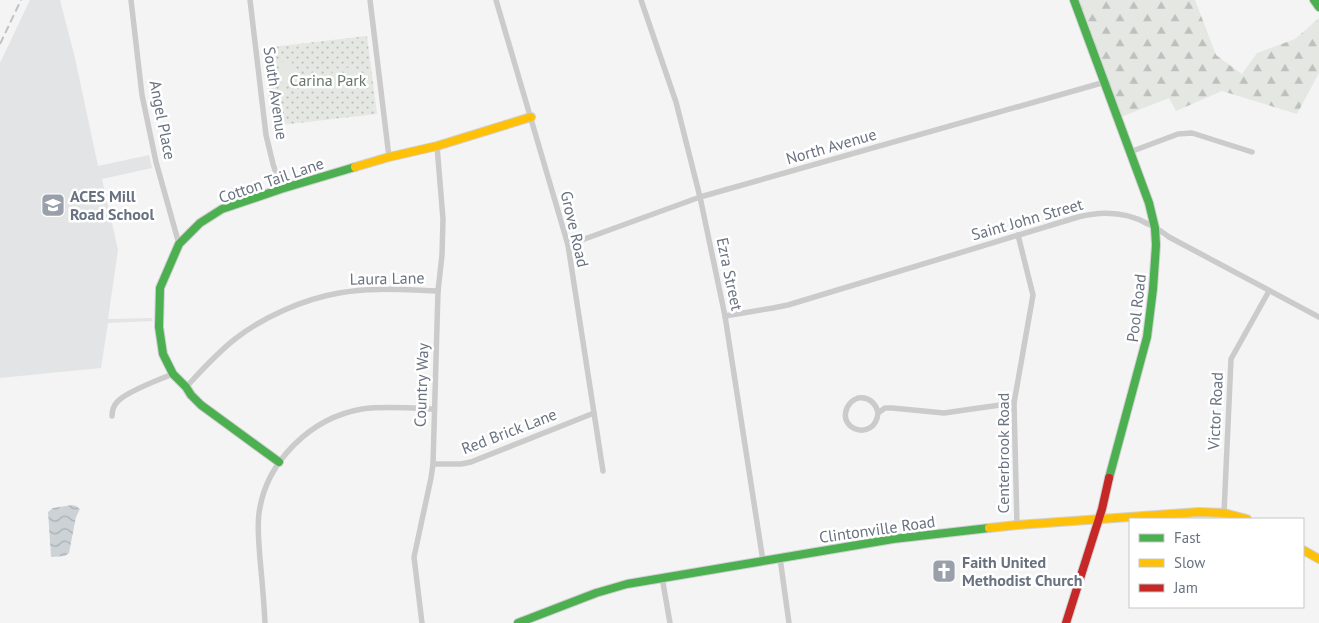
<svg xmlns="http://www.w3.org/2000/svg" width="1319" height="623" viewBox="0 0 1319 623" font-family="'PT Sans',sans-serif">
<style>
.built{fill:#e3e4e5}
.forest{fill:url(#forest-firs)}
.park{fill:url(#park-dots)}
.pitch{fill:#e4e7e2}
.water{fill:url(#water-waves)}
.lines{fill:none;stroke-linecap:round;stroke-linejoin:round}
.fast-casing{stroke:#d0d1d2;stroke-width:10}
.slow-casing{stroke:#d0d1d2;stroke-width:10}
.jam-casing{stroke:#d0d1d2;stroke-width:10}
.street{stroke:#cbcbcc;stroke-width:5.5}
.fast{stroke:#4caf50;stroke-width:8}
.slow{stroke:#ffc107;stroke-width:8}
.jam{stroke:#c62828;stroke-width:8}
.rail{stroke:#c1c2c3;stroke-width:2;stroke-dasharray:8 4;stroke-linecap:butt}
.labels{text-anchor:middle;stroke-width:5;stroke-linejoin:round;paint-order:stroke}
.park-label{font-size:16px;fill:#677866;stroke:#fff}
.street-label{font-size:16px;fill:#687280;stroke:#fff}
.poi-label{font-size:16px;font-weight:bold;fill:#687280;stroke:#fff;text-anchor:start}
</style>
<defs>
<pattern id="forest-firs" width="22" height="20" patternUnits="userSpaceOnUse" patternTransform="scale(1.25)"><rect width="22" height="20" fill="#e4e7e2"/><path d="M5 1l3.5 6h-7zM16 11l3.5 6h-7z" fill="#bdc0bc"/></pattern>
<pattern id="park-dots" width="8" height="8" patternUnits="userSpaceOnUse" patternTransform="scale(1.25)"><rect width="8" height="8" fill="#e4e7e2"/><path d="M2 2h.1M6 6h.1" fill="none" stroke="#bdc0bc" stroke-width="1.8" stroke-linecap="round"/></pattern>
<pattern id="water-waves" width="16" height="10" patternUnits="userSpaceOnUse" patternTransform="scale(1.25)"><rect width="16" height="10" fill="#ccd2d5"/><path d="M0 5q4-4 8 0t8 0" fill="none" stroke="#a9afb2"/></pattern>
</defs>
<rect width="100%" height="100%" fill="#f4f4f4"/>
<polygon class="built" points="30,0 60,0 75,58 98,166 149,155 152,168 102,179 118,250 108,319 152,318 153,321 108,323 101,368 0,378 0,63"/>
<polygon class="forest" points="1078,0 1195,0 1216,55 1242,74 1257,53 1295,39 1319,18 1319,73 1297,114 1222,91 1176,111 1169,98 1121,117"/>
<polygon class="park" points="367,36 377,114 272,126 263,48"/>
<g class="pitch">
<polygon points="292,61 295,83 282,84 279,62"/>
<polygon points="355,67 357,87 347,88 345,68"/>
<polygon points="341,68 344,89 334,90 332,69"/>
</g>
<polygon class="water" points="72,505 76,506 80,509 76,517 69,553 65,556 52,557 51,556 48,512 53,508"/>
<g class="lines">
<g class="fast-casing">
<g id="fast">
<polyline points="1074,0 1149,203 1155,228 1156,245 1153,289 1147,337 1109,478"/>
<polyline points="1314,0 1319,7"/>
<polyline points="279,462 201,405 191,395 186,387 173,374 163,354 159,327 160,288 179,244 200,223 222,209 281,189 355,167"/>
<polyline points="518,623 596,593 627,584 893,539 989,528"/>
</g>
</g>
<g class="slow-casing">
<g id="slow">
<polyline points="355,167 389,157 437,146 531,117"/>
<polyline points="989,528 1017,525 1199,512 1224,513 1247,519"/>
<polyline points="1303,550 1319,559"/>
</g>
</g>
<g class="jam-casing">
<polyline id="jam" points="1066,623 1102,509 1109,478"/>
</g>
<g class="street">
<polyline points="131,0 142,95 156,162 179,244"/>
<polyline points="250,0 266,135 273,164 281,189"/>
<polyline points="370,0 389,157"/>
<polyline points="496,0 568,245 603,471"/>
<polyline points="641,0 676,102 700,197 725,316 763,561"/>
<polyline points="1130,152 1178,134 1192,133 1252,152"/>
<polyline points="568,245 700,197 1105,82"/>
<path d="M725,316L773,308L788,305L1078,217C1102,211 1127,212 1148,224C1156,227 1162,232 1169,237L1319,317"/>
<path d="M186,387C202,370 217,353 235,339C263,317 304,299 339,293C371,287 405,290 438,291"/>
<path d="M878,413C876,403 868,396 858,398C853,400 849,403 847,408C837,430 875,442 878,413L885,408H892L944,413L1014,403"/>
<path d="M112,416C112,411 114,405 118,401C127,392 160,379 173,374"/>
<polyline points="433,464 461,464 471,462 594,413"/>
<polyline points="1224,513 1231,359 1269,291"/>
<polyline points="1017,525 1014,403 1033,295 1018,235"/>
<polyline points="780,558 789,623"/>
<polyline points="662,577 670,623"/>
<path d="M265,623C264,602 262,580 260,559C259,544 257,528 259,513C266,462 310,418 362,409C385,406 410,408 434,409"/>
<polyline points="422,623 414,557 431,478 433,464 438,291 442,255 443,219 437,146"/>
</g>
<use href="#fast" class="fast"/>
<use href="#slow" class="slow"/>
<use href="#jam" class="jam"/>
<polyline class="rail" points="0,44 21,0"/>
</g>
<defs>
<g id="school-square" transform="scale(1.25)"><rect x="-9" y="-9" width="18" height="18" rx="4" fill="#99a0a9" stroke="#fff"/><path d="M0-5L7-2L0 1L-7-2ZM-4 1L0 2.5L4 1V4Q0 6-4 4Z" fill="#fff"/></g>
<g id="church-square" transform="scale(1.25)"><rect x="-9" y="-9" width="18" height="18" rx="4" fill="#99a0a9" stroke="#fff"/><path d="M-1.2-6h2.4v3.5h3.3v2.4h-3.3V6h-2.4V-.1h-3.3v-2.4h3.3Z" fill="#fff"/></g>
</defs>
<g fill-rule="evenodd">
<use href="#school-square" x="53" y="205"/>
<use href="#church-square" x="944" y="571"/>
</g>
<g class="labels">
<g class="park-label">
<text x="328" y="86">Carina Park</text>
</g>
<g class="street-label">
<text transform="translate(276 93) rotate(82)" y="6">South Avenue</text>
<text transform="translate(163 120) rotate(79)" y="6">Angel Place</text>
<text transform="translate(831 146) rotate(-16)" y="6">North Avenue</text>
<text transform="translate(271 180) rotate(-19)" y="6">Cotton Tail Lane</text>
<text transform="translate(1027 219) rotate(-16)" y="6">Saint John Street</text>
<text transform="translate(575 229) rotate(77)" y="6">Grove Road</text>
<text transform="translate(730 274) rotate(78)" y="6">Ezra Street</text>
<text transform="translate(387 278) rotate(-1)" y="6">Laura Lane</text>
<text transform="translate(1136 308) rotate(-83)" y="6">Pool Road</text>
<text transform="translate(421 385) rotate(-88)" y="6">Country Way</text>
<text transform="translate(1215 411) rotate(-87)" y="6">Victor Road</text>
<text transform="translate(509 431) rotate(-21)" y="6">Red Brick Lane</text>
<text transform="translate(1003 453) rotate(-90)" y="6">Centerbrook Road</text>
<text transform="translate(877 529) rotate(-8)" y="6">Clintonville Road</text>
</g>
<g class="poi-label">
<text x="70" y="202">ACES Mill<tspan x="70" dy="18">Road School</tspan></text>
<text x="962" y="568">Faith United<tspan x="962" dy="18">Methodist Church</tspan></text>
</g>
</g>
<rect x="1129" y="518" width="175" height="90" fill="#ffffff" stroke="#c3c7cc"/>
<rect x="1139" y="534" width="25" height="8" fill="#4caf50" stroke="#c3c7cc"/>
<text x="1174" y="543" font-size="15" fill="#687280">Fast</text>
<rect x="1139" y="559" width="25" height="8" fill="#ffc107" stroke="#c3c7cc"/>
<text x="1174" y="568" font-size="15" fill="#687280">Slow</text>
<rect x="1139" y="584" width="25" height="8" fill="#c62828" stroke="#c3c7cc"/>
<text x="1174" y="593" font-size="15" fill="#687280">Jam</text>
</svg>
